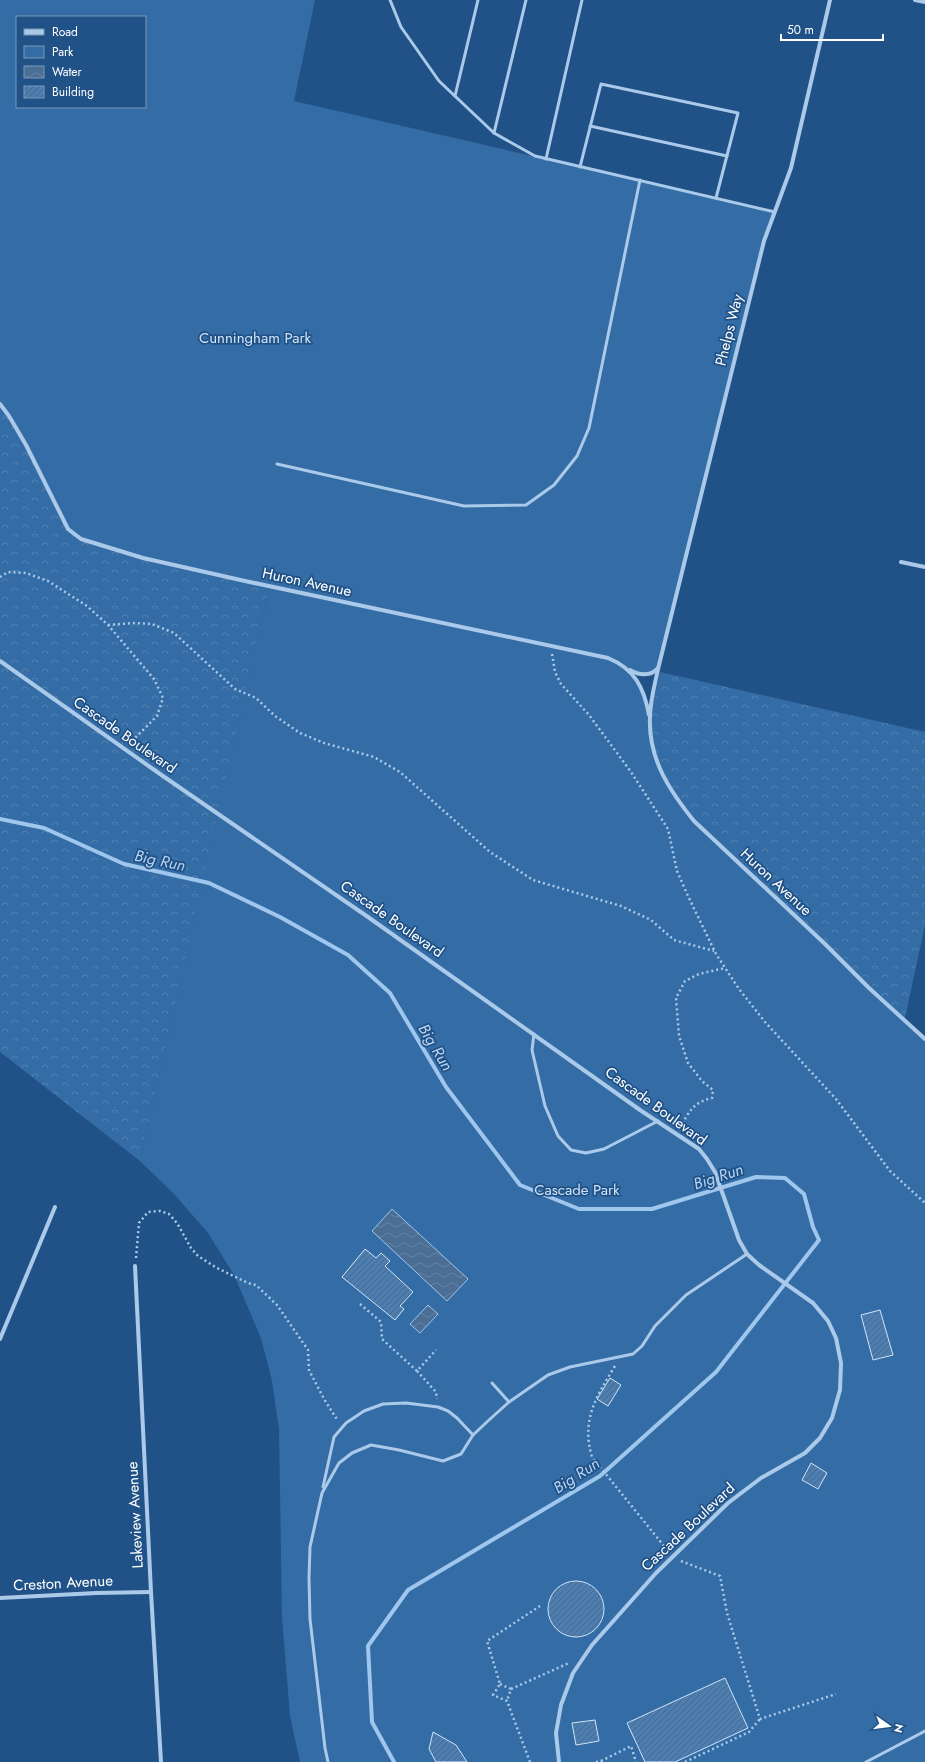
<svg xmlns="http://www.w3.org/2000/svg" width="925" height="1762" viewBox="0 0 925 1762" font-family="Jost,sans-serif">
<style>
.forest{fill:url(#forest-crowns)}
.park{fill:#346ca5;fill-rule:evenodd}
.water{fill:url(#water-waves);stroke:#9fc6ec}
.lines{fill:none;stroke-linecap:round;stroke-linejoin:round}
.stream{stroke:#9fc6ec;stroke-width:4}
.building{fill:url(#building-hatch);stroke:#d0e4f8}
.path{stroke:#abcaea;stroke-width:2.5;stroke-dasharray:2 3;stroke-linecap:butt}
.lane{stroke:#abcaea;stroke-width:3}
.street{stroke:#abcaea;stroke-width:4}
.labels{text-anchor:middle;stroke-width:3.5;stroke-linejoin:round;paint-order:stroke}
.street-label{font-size:15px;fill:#fff;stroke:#205288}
.park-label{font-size:15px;fill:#d0e4f8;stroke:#205288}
.water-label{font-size:16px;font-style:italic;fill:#b7d4f2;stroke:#205288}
</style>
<defs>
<pattern id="forest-crowns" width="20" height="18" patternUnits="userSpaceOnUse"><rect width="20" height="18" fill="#346ca5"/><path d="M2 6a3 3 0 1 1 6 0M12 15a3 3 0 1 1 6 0" fill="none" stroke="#5282b2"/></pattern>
<pattern id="water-waves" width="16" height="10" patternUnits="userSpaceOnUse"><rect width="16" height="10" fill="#4b6e95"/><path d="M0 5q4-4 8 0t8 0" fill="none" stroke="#6684a5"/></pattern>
<pattern id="building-hatch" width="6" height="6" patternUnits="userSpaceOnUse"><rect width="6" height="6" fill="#4d7eb2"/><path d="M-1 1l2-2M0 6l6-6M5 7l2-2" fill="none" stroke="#4d6884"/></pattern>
</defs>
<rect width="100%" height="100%" fill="#205288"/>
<g class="forest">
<polygon points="0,404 269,587 219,815 140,1161 0,1052"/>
<path d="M660,672L925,732V925L904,1023L694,821C671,793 648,758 650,720C651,704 657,687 660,672Z"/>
</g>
<path class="park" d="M0,0H315L294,101L775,212L764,241L658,669L643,674L628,668L635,678L647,705L653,755L663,778L694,821L925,1039V1762H300L290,1716L282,1617L279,1429L272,1381L261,1338L234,1275L208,1233L175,1195L140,1161L269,587L143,558L81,539L68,529L26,445L0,404ZM17,17H145V107H17Z"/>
<g class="water">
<polygon points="392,1209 468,1279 447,1301 372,1231"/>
<polygon points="428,1305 438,1314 420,1333 410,1324"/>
</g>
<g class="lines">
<polyline class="stream" points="0,819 44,828 124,864 209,883 280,917 348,955 390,993 446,1087 520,1185 579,1209 652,1209 756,1177 785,1178 804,1194 813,1227 819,1240 716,1372 600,1476 408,1590 368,1646 372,1722 394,1762"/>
</g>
<g class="building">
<polygon points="365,1249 376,1258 381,1253 390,1261 385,1266 413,1292 400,1306 404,1309 395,1320 342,1277"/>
<polygon points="880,1310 893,1355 873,1360 861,1315"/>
<polygon points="610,1378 621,1385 608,1406 597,1399"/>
<polygon points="811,1463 827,1473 818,1489 802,1480"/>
<circle cx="576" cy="1609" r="28"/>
<polygon points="725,1678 748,1728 675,1762 645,1762 627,1723"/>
<polygon points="595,1720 599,1741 576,1745 572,1723"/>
<polygon points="433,1732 456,1745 467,1762 436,1762 429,1749"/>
</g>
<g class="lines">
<g class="path">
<polyline points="0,577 8,572 26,573 48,581 87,606 108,625 154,679 163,698 157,716 130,743"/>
<polyline points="108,625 134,623 152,624 174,633 235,689 256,698 275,716 300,733 324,743 374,757 400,772 490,852 533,880 621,906 651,920 674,940 714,951"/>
<polyline points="552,654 555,672 561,684 589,715 631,772 668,829 677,871 688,896 716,954 739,989 765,1022 836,1099 890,1171 925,1203"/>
<path d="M680,1128C689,1112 693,1102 712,1098L713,1090L702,1081L688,1063L679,1036L676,998L685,981L699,974L725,968"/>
<polyline points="136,1258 139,1223 148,1212 160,1211 169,1214 177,1223 191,1248 198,1256 217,1268 248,1283 256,1285 277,1305 308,1350 309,1370 324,1399 338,1421"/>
<polyline points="360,1304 381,1322 382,1339 417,1371 436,1350"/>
<path d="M615,1366C596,1397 581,1420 592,1457L668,1551"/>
<polyline points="417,1371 436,1392 437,1399"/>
<polyline points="681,1561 720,1576 727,1613 760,1719 836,1694"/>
<polyline points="500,1684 511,1689 507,1701"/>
<polyline points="511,1689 569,1663"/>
<polyline points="601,1761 631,1746 636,1762"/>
<polyline points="530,1762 507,1701 493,1695 500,1684 487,1641 540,1606"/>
<polyline points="596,1762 601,1761 602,1762"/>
<polyline points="685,1762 749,1732 760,1719"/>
</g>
<g class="lane">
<polyline points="390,0 401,27 439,81 494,133 535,156 775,212"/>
<polyline points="455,96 478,0"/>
<polyline points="590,126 727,156"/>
<polyline points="494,133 526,0"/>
<polyline points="546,159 582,0"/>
<polyline points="580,167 601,84 738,113 716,198"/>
<polyline points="277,464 464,506 526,505 554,485 577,456 589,428 640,180"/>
<polyline points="534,1034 532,1050 545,1106 558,1136 571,1150 586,1153 604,1149 658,1121"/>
<polyline points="492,1383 509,1402"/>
<polyline points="323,1487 334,1437 346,1423 364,1411 383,1404 406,1403 438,1407 448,1411 457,1418 473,1435"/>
<polyline points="328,1762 325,1748 310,1619 309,1578 310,1547 322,1493 339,1463 352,1453 371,1445 399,1450 443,1461 461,1454 473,1435 489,1420 509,1402 548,1375 570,1367 633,1354 642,1346 655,1326 686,1295 747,1254"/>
<polyline points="866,1762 925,1731"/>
</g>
<g class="street">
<path d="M830,0L791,168L764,241L658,669C655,684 650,701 650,717C648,758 669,790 694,821L825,944L869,988L925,1039"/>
<polyline points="915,0 925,2"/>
<path d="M0,404L9,416L26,445L68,529L81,539L143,558L245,581L608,658C635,669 644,688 649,715"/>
<polyline points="901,562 925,567"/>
<polyline points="0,661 160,774 368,917 640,1110 699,1149 707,1159 715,1172 739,1240 747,1254 759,1265 813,1303 828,1321 836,1338 841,1363 840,1390 832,1418 820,1438 805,1453 761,1478 728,1503 656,1573 592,1645 573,1673 561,1705 556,1733 559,1762"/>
<path d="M630,670C638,675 651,677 658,668"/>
<polyline points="135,1266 151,1592 161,1762"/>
<polyline points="0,1339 55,1207"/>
<polyline points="0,1598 96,1593 151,1592"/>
</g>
</g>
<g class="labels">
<g class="street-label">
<text transform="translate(729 330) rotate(-76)" y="5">Phelps Way</text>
<text transform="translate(307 582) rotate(12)" y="5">Huron Avenue</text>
<text transform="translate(125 735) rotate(35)" y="5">Cascade Boulevard</text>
<text transform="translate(776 882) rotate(43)" y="5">Huron Avenue</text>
<text transform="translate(392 919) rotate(35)" y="5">Cascade Boulevard</text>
<text transform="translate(656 1106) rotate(36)" y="5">Cascade Boulevard</text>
<text transform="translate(135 1515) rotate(-93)" y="5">Lakeview Avenue</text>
<text transform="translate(688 1527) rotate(-43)" y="5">Cascade Boulevard</text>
<text transform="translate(63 1583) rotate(-3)" y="5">Creston Avenue</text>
</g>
<g class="park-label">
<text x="255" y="343">Cunningham Park</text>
<text x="577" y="1195">Cascade Park</text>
</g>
<g class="water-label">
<text transform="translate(160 860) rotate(12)" y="6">Big Run</text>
<text transform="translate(436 1047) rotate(59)" y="6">Big Run</text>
<text transform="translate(718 1176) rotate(-18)" y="6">Big Run</text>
<text transform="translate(576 1475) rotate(-33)" y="6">Big Run</text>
</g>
</g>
<rect x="16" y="16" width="130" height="92" fill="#205288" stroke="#7997b8"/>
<rect x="24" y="29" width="20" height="6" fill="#abcaea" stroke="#7997b8"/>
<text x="52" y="36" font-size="12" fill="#ffffff">Road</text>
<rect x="24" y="46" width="20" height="12" fill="#346ca5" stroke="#7997b8"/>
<text x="52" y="56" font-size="12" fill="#ffffff">Park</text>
<rect x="24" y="66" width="20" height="12" fill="url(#water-waves)" stroke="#7997b8"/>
<text x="52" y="76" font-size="12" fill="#ffffff">Water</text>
<rect x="24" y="86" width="20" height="12" fill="url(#building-hatch)" stroke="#7997b8"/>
<text x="52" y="96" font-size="12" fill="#ffffff">Building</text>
<g transform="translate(889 1726) rotate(104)" stroke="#205288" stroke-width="3" paint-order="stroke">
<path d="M0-3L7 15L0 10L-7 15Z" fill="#ffffff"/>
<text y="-6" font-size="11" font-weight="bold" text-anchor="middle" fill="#ffffff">N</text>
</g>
<path d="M781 34v6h102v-6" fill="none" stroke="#ffffff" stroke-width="2"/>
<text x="787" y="34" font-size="12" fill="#ffffff" stroke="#205288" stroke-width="3" paint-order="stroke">50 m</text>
</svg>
